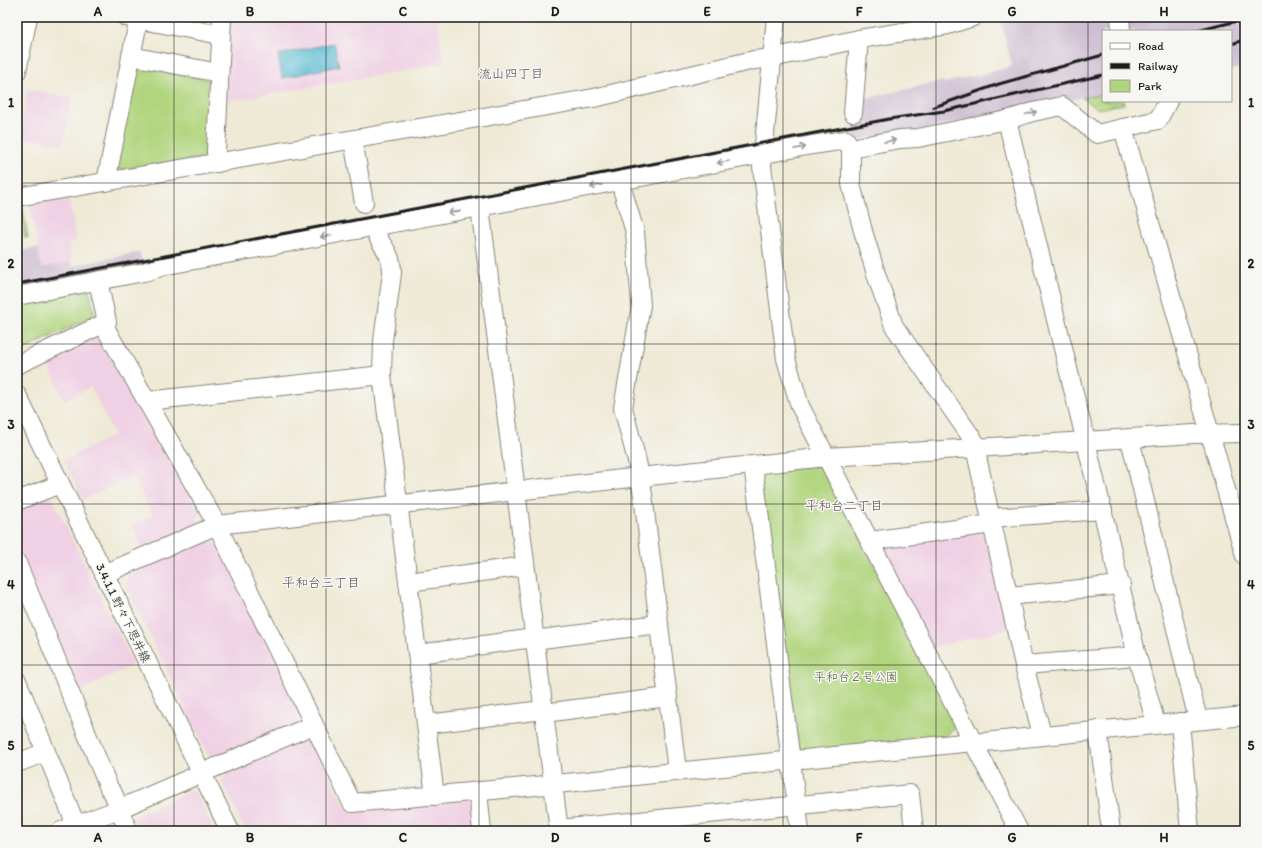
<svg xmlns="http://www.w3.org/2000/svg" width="1262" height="848" viewBox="0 0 1262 848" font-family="Itim,'Klee One',sans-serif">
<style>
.built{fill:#f0d0e4}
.industrial{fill:#cebed1}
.green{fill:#b1d57e;stroke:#66784d}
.water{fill:#52b9d1;stroke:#376a76}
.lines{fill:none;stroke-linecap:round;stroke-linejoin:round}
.minor-casing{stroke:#868379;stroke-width:20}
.minor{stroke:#fff;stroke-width:18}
.rail{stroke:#1c1c1c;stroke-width:3}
.oneway{stroke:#999}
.grid{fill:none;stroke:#1c1c1c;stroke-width:1;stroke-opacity:0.55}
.labels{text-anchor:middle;stroke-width:3;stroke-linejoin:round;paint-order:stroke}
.street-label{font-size:12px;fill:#1c1c1c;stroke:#f6f6f2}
.park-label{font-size:12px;fill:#505d3e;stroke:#f6f6f2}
.neighbourhood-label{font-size:13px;fill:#5e4b54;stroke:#f6f6f2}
.neatline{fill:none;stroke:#1c1c1c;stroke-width:1.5}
.grid-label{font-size:13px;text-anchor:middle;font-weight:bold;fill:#1c1c1c}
</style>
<rect width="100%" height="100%" fill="#f6f6f2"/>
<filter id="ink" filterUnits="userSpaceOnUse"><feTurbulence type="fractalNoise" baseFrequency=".025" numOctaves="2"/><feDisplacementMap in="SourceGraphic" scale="8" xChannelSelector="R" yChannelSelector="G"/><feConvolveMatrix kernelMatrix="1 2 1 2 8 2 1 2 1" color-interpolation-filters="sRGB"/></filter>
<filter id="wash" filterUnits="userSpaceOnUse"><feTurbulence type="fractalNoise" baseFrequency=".012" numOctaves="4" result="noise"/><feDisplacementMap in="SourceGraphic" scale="16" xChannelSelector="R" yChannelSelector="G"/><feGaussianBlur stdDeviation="0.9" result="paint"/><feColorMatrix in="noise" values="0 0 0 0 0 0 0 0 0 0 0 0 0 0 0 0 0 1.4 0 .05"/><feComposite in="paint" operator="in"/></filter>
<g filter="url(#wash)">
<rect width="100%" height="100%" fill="#efead6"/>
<g class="built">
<polygon points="228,17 467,17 438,20 443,64 224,102"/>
<polygon points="28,89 72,98 63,145 19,137"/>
<polygon points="68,195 76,241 69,243 72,262 42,268 30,207 34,201"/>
<polygon points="96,334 200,514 196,525 142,548 132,525 153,516 133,475 83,500 64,460 114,435 91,387 65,400 45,359"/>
<polygon points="45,496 52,498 134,665 77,692 17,542 17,506"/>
<polygon points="982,528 988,534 1009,629 931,648 885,553 886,548"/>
<polygon points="207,540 219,544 300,714 296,725 219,759 208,755 125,585 129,574"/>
<polygon points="301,738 312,742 348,812 470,800 478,831 246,831 222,782 226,771"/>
<polygon points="190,791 196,793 214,831 136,831 132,822 135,816"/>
</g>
<g class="industrial">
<polygon points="1000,17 1245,17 1245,67 1231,70 1231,31 1103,31 1103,94 1048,104 915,131 856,140 854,134 858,100 943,81 944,83 1003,69 1012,66"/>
<polygon points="38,248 42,268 71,262 72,266 135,253 140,253 143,267 17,291 17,251"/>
</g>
<g class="green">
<polygon points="135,65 214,81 211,151 205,158 119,170 114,167"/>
<polygon points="1103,94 1103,101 1124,101 1124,104 1098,109 1082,98"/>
<polygon points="20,206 23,209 28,237 25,238"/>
<polygon points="89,291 94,311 93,316 21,351 17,351 17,301"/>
<polygon points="820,465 827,473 957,725 945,737 804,752 797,745 758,477 765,472"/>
<polygon points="112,823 119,827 121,831 106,831 105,830 92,831"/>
</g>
<polygon class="water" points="334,43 339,66 282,78 278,55"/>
</g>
<g filter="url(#ink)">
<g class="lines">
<g class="minor-casing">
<g id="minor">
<polyline points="126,17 221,35"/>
<polyline points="776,17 762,166 786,359 800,406 1019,831"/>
<polyline points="1120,17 1121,31"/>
<polyline points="131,56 219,73"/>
<polyline points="17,71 28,17"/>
<polyline points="853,113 859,39"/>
<polyline points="1007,120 1086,442 1137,656 1156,724"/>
<polyline points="1123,128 1245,556"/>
<polyline points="353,140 364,203"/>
<polyline points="851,148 900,139 918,138 1007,120 1033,112 1062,106 1097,134 1158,120 1168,101"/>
<polyline points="218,163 216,152 222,17"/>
<polyline points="106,182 139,17"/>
<polyline points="620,182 635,232 641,305 623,408 637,461 643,495 677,771"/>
<polyline points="17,197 594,98 754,60 772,58 859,39 948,25 973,17"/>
<polyline points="480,207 559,831"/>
<path d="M375,227C377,241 383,243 388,254C391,260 392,267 392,273L383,341L382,375L435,796"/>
<polyline points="17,296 144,272 168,265 812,145 846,140 851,148 851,184 863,231 877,277 894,326 979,448"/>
<polyline points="103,324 217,525 352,803 546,785 973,742"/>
<polyline points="17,365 107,322 98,281"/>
<polyline points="17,395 230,831"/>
<polyline points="147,401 382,375"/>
<polyline points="1130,439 1198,720"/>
<polyline points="975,448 1024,665 1042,735"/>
<polyline points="753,465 800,831"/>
<polyline points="17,501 60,484"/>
<polyline points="991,518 1103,510"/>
<polyline points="870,541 992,524"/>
<polyline points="17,563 109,788 113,793 128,831"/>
<polyline points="104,574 217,525 640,477 827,457 975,448 1193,434 1245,433"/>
<polyline points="409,582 525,566"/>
<polyline points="1008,596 1121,585"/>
<polyline points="534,640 659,624"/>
<polyline points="418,654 534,638"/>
<polyline points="1024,665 1137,656"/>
<polyline points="17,681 76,825"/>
<polyline points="544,713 668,697"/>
<polyline points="1180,722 1190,831"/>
<polyline points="427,724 543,710"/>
<polyline points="1098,730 1111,831"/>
<polyline points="974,743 1245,716"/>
<polyline points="17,763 46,752"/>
<polyline points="478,792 482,831"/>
<polyline points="559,829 910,794 914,831"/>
<polyline points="61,831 119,809 313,725"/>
</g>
</g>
<use href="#minor" class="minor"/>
<g class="rail">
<polyline points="1197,31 1245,19"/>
<polyline points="1231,44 1245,40"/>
<polyline points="934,107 999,84 1103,55"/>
<polyline points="17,284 889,119 944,111 1103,75"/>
</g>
</g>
<defs><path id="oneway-shaft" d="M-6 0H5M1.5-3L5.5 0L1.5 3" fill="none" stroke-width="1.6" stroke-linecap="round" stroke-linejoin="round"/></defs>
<g class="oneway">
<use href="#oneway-shaft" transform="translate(1031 113) rotate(-15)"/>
<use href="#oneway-shaft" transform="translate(890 141) rotate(-11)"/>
<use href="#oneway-shaft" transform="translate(800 148) rotate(-11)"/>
<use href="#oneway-shaft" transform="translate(723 162) rotate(170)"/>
<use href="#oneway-shaft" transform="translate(596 186) rotate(170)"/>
<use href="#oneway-shaft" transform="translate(454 212) rotate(169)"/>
<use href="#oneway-shaft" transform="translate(326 236) rotate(170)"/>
</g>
</g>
<path class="grid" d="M174,17V831M326,17V831M479,17V831M631,17V831M783,17V831M936,17V831M1088,17V831M17,183H1245M17,344H1245M17,504H1245M17,665H1245"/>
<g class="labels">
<g class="street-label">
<text transform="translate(123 613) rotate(64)" y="4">3.4.1.1 野々下思井線</text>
</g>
<g class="park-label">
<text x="856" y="681">平和台２号公園</text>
</g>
<g class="neighbourhood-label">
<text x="511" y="78">流山四丁目</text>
<text x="844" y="510">平和台二丁目</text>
<text x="321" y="587">平和台三丁目</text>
</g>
</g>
<rect width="1262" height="848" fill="none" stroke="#f6f6f2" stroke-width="44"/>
<rect x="1102" y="30" width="130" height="72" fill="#f6f6f2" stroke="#9f9f9c"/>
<rect x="1110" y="43" width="20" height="6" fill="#ffffff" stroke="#9f9f9c"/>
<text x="1138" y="50" font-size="12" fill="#1c1c1c">Road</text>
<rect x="1110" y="63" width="20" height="6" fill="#1c1c1c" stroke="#9f9f9c"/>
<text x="1138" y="70" font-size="12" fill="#1c1c1c">Railway</text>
<rect x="1110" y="80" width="20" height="12" fill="#b1d57e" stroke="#9f9f9c"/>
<text x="1138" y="90" font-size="12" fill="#1c1c1c">Park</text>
<rect x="22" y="22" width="1218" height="804" class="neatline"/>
<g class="grid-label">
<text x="98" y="16">A</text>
<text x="250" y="16">B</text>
<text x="403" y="16">C</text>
<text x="555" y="16">D</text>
<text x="707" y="16">E</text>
<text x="859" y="16">F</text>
<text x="1012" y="16">G</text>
<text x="1164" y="16">H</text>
<text x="11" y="107">1</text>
<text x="1251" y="107">1</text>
<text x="11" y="268">2</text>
<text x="1251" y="268">2</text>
<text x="11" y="429">3</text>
<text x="1251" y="429">3</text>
<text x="11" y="589">4</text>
<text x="1251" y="589">4</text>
<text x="11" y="750">5</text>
<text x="1251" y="750">5</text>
<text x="98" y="842">A</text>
<text x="250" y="842">B</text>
<text x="403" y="842">C</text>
<text x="555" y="842">D</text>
<text x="707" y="842">E</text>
<text x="859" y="842">F</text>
<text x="1012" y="842">G</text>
<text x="1164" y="842">H</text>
</g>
</svg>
